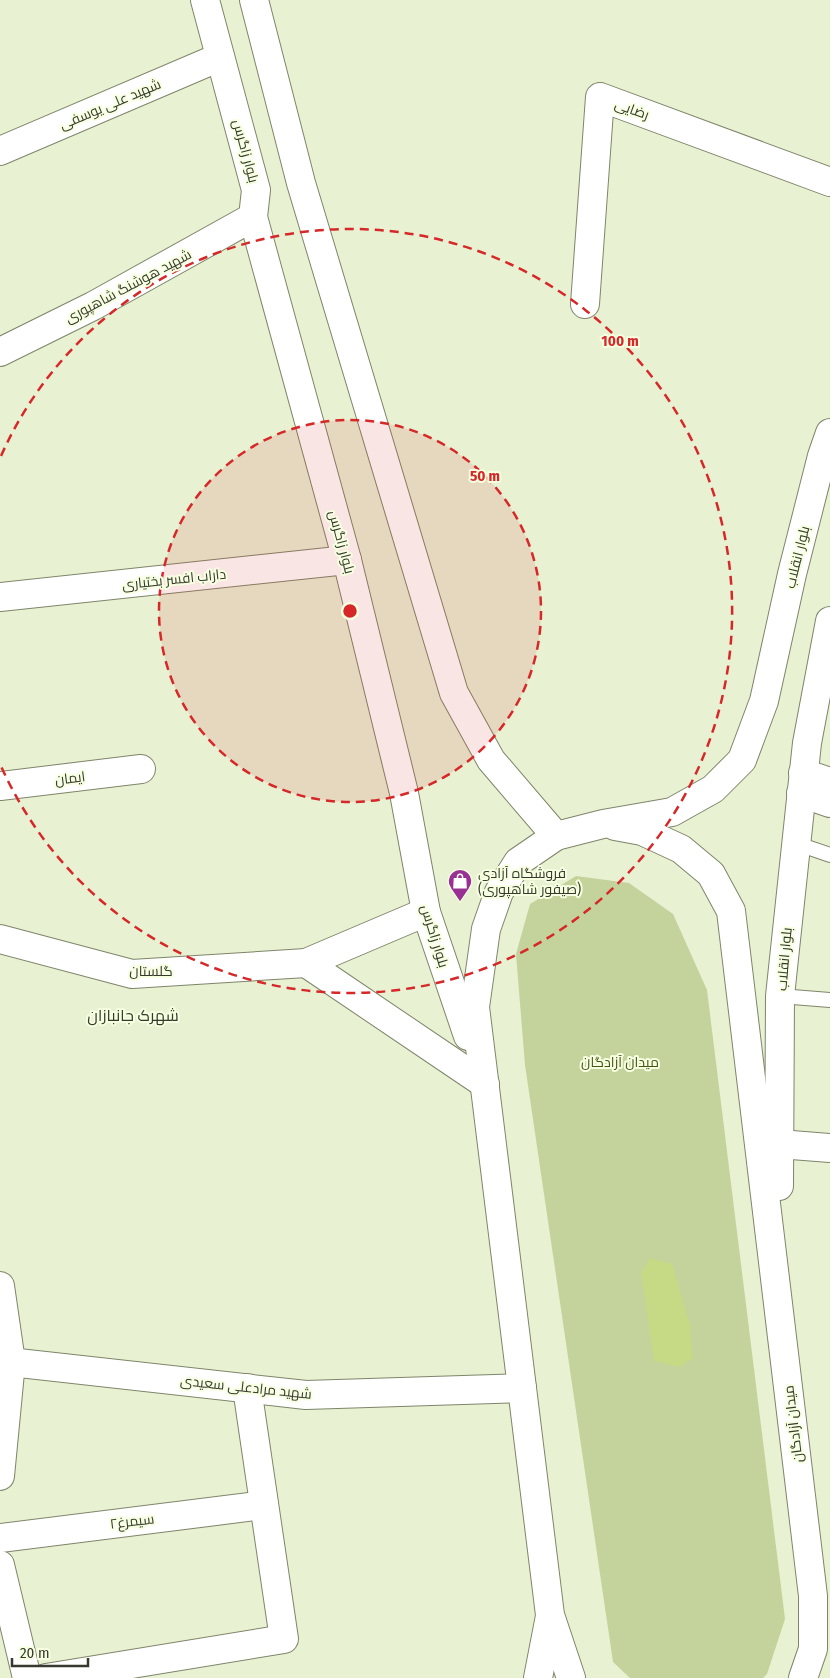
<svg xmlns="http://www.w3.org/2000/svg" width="830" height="1678" viewBox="0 0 830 1678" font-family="'Fira Sans Condensed',Cairo,sans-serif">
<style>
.green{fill:#c4d29b}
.water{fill:#c6da85}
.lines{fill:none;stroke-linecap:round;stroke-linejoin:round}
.service-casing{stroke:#7e856a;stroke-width:16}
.minor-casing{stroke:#7e856a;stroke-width:30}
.tertiary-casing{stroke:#7e856a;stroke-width:30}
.secondary-casing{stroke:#7e856a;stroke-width:30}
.service{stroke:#fff;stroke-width:14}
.minor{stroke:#fff;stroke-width:28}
.tertiary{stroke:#fff;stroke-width:28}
.secondary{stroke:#fff;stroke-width:28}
.ring{fill:none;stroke:#d62828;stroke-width:2.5;stroke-dasharray:9 6}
.labels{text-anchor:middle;stroke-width:4;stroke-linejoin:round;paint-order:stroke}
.street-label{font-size:14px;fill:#36392d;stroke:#f6ffe0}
.poi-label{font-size:14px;fill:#36392d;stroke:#f6ffe0;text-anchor:start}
.park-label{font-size:14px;fill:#485316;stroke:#f6ffe0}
.quarter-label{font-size:16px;fill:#36392d;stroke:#f6ffe0}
.centre{fill:#d62828;stroke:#f6ffe0;stroke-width:2.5}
.ring-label{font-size:15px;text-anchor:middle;font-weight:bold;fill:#d62828;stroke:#f6ffe0;stroke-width:4;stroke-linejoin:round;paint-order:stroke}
</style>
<rect width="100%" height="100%" fill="#e9f1d3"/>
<polygon class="green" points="576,876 629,883 673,914 707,990 785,1619 767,1674 763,1678 630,1678 613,1662 525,1065 516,954 530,904"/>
<polygon class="water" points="650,1258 672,1264 690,1325 693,1358 679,1367 654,1361 641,1273"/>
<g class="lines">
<g class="service-casing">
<g id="service">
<polyline points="795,843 830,855"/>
<polyline points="780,996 830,1000"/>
</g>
</g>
<g class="minor-casing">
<g id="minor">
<polyline points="0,151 220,57"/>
<polyline points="585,304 600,97 830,182"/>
<polyline points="0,352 93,306 253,217"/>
<polyline points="0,597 347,560"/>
<polyline points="0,786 141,769"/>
<polyline points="426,912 306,963 485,1084"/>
<polyline points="0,939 132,974 306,963"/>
<polyline points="779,1144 830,1148"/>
<polyline points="0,1286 11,1362 0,1476"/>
<polyline points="0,1361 306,1395 522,1388"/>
<polyline points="0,1538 264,1505"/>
<polyline points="0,1565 27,1678"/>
<polyline points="46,1678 284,1639 247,1388"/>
</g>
</g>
<g class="tertiary-casing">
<g id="tertiary">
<polyline points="803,773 830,782"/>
<polyline points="801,793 830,803"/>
</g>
</g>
<g class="secondary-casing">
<g id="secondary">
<polyline points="205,0 256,190 253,217 347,560 404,793 426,912 468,1036"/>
<polyline points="254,0 301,183 454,693 491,760 556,836"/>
<polyline points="615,826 642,831 681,849 711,874 731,911 813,1596 813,1649 803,1678"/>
<polyline points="779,1186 780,996 807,743 830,621"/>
<polyline points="538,1678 550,1616"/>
<polyline points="571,1678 550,1615 475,1007 486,929 499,892 518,862 556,836 603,824 672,812 713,789 742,760 764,701 792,574 822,456 830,433"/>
</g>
</g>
<use href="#service" class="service"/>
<use href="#minor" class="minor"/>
<use href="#tertiary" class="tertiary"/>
<use href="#secondary" class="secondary"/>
</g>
<circle cx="350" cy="611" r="191" fill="#d62828" fill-opacity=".12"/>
<g class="ring">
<circle cx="350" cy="611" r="191"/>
<path d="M1 456A382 382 0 1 1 1 766"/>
</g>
<defs>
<g id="shop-pin" transform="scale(1.25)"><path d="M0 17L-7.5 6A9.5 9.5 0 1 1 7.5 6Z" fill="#993195" stroke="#f6ffe0"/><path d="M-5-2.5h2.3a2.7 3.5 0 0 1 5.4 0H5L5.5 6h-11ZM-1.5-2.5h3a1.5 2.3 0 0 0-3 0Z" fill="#fff"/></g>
</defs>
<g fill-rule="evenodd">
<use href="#shop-pin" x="460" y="881"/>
</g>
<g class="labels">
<g class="street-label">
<text transform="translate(110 104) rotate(-23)" y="5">شهید علی یوسفی</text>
<text transform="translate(632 109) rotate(20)" y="5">رضایی</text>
<text transform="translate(246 151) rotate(75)" y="5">بلوار زاگرس</text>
<text transform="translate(128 286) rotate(-28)" y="5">شهید هوشنگ شاهپوری</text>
<text transform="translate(342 542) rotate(75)" y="5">بلوار زاگرس</text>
<text transform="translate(797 557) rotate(-76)" y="5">بلوار انقلاب</text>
<text transform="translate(174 579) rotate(-6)" y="5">داراب افسر بختیاری</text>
<text transform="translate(70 778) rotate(-7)" y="5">ایمان</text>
<text transform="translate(435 936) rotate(73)" y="5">بلوار زاگرس</text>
<text transform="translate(784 959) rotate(-85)" y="5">بلوار انقلاب</text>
<text x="151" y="976">گلستان</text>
<text transform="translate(246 1387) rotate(6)" y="5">شهید مرادعلی سعیدی</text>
<text transform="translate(793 1424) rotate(-97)" y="5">میدان آزادگان</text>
<text transform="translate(132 1521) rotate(-7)" y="5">سیمرغ۲</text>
</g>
<g class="poi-label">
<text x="478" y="878">فروشگاه آزادی<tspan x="478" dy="16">(صیفور شاهپوری)</tspan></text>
</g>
<g class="park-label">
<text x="620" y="1067">میدان آزادگان</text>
</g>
<g class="quarter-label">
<text x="133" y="1021">شهرک جانبازان</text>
</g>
</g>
<circle cx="350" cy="611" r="8" class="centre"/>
<g class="ring-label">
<text x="620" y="346">100 m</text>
<text x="485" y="481">50 m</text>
</g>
<path d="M12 1658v8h76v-8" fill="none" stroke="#36392d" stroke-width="2.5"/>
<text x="20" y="1658" font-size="15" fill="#36392d" stroke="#f6ffe0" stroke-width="4" paint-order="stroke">20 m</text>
</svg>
